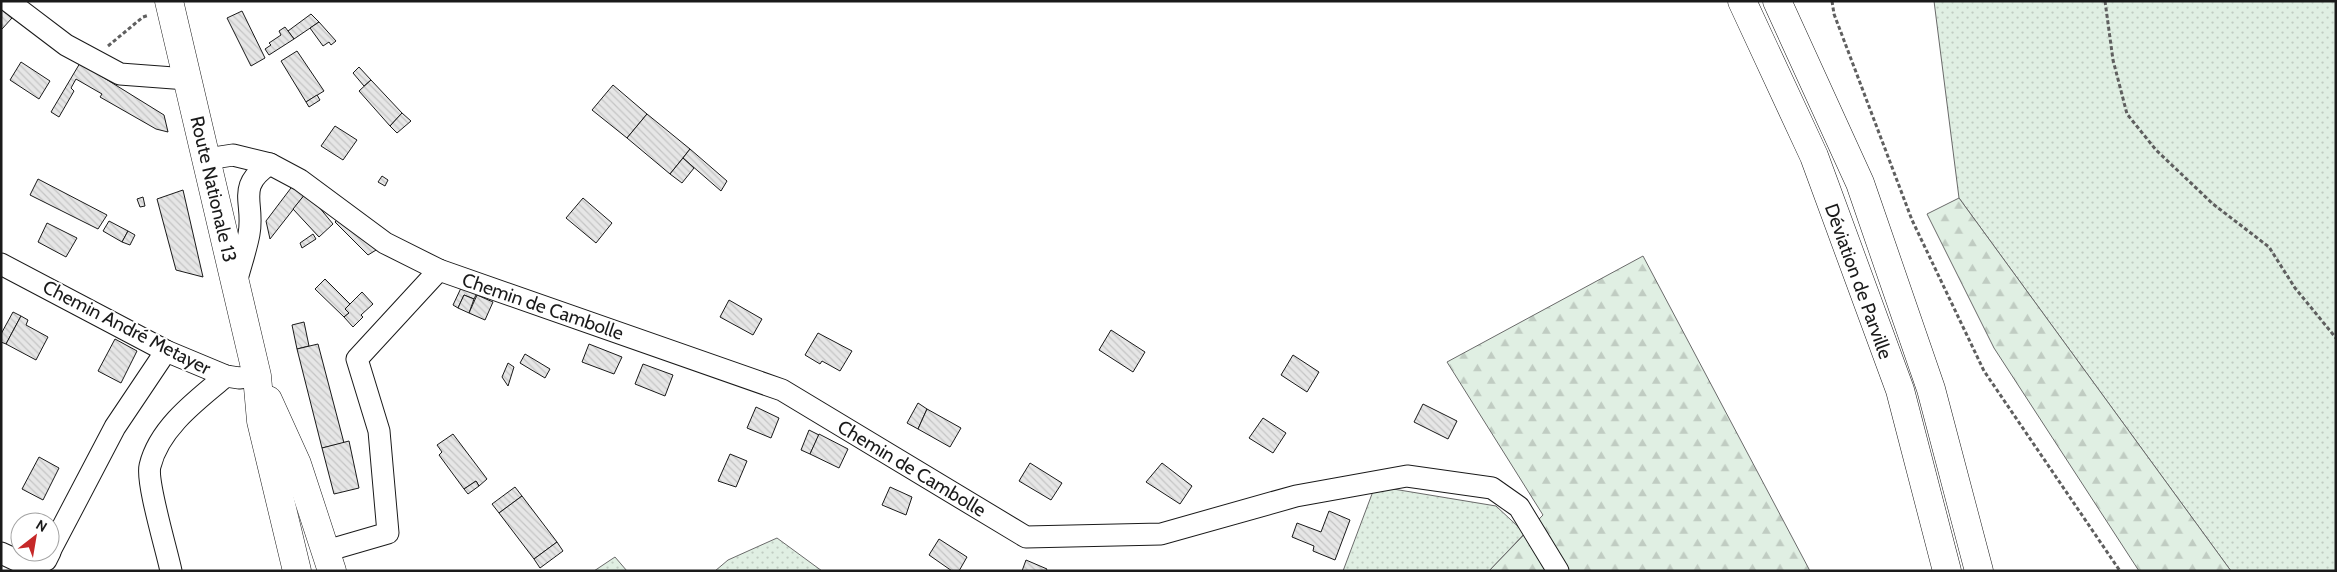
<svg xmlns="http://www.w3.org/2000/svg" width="2337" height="572" viewBox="0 0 2337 572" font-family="Cabin,sans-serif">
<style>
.grass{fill:url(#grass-dots);stroke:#6a6a6a}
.forest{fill:url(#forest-firs);stroke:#6a6a6a}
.building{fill:url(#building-back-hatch);stroke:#1a1a1a}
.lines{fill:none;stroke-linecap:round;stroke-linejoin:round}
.minor-casing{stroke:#1a1a1a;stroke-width:23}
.major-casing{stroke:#1a1a1a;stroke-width:29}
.highway-casing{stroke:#1a1a1a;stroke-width:29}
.path{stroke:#5f5f5f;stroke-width:3;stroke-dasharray:4 2.5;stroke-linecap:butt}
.minor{stroke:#fff;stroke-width:21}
.major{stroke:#fff;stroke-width:28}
.highway{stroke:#fff;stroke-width:28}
.labels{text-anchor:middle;stroke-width:4;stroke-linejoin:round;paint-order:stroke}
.street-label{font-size:19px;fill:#1a1a1a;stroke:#fff}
</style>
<defs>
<pattern id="grass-dots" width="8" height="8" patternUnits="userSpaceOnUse" patternTransform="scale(1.25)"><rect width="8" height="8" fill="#e0efe3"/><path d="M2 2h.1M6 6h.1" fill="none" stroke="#c0ccc2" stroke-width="1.8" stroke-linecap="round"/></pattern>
<pattern id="forest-firs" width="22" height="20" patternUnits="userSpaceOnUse" patternTransform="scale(1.25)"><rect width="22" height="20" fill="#e0efe3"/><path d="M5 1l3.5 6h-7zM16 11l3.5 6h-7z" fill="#c0ccc2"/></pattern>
<pattern id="building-back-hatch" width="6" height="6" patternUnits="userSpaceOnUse" patternTransform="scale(1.25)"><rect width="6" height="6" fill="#e6e6e6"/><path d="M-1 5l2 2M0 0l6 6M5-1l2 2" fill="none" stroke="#c5c5c5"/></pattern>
</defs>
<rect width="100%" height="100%" fill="#fff"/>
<g class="grass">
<polygon points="1934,1 2336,1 2336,571 2231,571 1959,198"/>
<polygon points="1375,486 1496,506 1525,533 1489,571 1343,571"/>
<polygon points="777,538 822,571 715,571 728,560"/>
<polygon points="615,557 627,571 594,571"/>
</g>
<g class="forest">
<polygon points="1959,198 2231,571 2139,571 1994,348 1927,214"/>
<polygon points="1643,256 1810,571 1489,571 1543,515 1447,362"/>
</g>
<g class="building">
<polygon points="1,9 12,18 2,29 1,29"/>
<polygon points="242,11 265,58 251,66 227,18"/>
<polygon points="311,14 319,22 294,39 288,31"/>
<polygon points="319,22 336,41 331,45 329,42 323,46 310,28"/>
<polygon points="285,27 294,39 269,55 265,49 271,45 269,43 281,35 279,31"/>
<polygon points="297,51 324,91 306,102 281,61"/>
<polygon points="21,62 50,81 39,99 10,80"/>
<polygon points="80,63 164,115 168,132 156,129 100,97 102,94 76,79 71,88 74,91 59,117 51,112"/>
<polygon points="359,67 371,80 364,86 353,73"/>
<polygon points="371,80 402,113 390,126 359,91"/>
<polygon points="613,85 647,114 627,138 592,110"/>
<polygon points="317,95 320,100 309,107 306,102"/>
<polygon points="402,113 411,121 397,133 390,126"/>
<polygon points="647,114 690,149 670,174 627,138"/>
<polygon points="335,126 357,140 343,160 321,146"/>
<polygon points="690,149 727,181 721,191 683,158"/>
<polygon points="683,158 694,168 682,183 670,174"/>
<polygon points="382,176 388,180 385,186 378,182"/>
<polygon points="38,179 107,215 98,229 30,195"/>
<polygon points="297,180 310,188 270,239 266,221"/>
<polygon points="310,188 314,201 333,224 319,237 293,209"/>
<polygon points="183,190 203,277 176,270 157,199"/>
<polygon points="143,197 145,206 140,207 137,199"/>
<polygon points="583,198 612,223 596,243 566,218"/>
<polygon points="344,212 381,247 368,255 335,222"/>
<polygon points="109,221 128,231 122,242 103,231"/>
<polygon points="47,223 77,238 66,257 38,242"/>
<polygon points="128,231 135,235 130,245 122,242"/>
<polygon points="313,234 316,239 302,248 300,243"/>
<polygon points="325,279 350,304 345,309 349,313 344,317 315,289"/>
<polygon points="481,285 474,299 464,295 458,308 453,305 461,288"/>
<polygon points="362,292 373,304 361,315 363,317 353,327 344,317 349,313 345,309"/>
<polygon points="464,295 474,299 469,313 458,308"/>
<polygon points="477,295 493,302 485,320 469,313"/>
<polygon points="729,300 762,319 753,335 720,317"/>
<polygon points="13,312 21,316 6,344 1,342 1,334"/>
<polygon points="21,316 28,320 26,325 48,337 36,360 6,344"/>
<polygon points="304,322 309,346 297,349 292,325"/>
<polygon points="1111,330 1145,352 1133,372 1099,350"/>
<polygon points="818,333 852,351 840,371 822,361 820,364 805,355"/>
<polygon points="115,339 137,351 121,383 98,371"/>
<polygon points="318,344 344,443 322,448 297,349"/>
<polygon points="589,344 622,357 614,374 582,362"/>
<polygon points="525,354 550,369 545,378 520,363"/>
<polygon points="1293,355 1319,372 1307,392 1281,375"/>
<polygon points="508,363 514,367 508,386 502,377"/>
<polygon points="643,364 673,375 665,396 635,384"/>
<polygon points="918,403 927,409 918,429 907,423"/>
<polygon points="1423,404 1457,421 1448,439 1414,422"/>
<polygon points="756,407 779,418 771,438 747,428"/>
<polygon points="927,409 961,428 950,447 918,429"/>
<polygon points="1263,418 1286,433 1273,453 1249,438"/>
<polygon points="809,430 819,435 810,454 801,450"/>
<polygon points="453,434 487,479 479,486 476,481 464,489 439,455 442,452 437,445"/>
<polygon points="819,434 848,449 839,468 810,454"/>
<polygon points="349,441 359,488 334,494 322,448"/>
<polygon points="730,454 747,461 736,487 718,481"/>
<polygon points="39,457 59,468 43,500 22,489"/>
<polygon points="1030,463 1062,483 1051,500 1019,481"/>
<polygon points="1162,463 1192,486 1180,504 1146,482"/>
<polygon points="476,481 479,486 468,494 464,489"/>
<polygon points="515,487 522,496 499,513 492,504"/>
<polygon points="890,487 912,497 906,515 882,505"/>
<polygon points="522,496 557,542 534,559 499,513"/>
<polygon points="1329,511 1350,520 1335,560 1313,551 1314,546 1292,537 1297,523 1321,532"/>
<polygon points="939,539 967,557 959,571 952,571 929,555"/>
<polygon points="557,542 563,551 540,568 534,559"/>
<polygon points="1026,560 1047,569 1046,571 1022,571"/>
</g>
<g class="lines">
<g class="minor-casing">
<g id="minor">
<polyline points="8,1 66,45 120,74 187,79"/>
<polyline points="207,159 233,155 270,164 300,180 385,243 439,270 782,390 1026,537 1161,534 1296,496 1407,476 1492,488 1519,507 1558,571"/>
<polyline points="1,264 166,351 226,376 239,378 257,376"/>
<path d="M236,283C240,267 246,250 249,234C255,202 235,187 270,164"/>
<polyline points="50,551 115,427 166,351"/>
<polyline points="326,551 388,533 379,431 357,359 439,270"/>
<polyline points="1,553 29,566 46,560 50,552"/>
<path d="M171,571C167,551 146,482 150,466C159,428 197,400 226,376"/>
</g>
</g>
<g class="major-casing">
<g id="major">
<polyline points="169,1 257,376 261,421 297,571"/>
<polyline points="268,400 297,464 332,571"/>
</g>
</g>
<g class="highway-casing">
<g id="highway">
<polyline points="1742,1 1814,156 1900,390 1947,571"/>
<polyline points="1777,1 1860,183 1931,389 1979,571"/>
</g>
</g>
<g class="path">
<polyline points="1832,1 1834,14 1912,220 1984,371 2120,571"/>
<polyline points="2105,1 2113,60 2127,114 2156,150 2213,204 2269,247 2295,288 2336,338"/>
<polyline points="108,46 143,17 149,15"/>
</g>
<use href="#minor" class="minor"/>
<use href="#major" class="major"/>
<use href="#highway" class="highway"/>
</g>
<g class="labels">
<g class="street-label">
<text transform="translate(214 189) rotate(77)" y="7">Route Nationale 13</text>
<text transform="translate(1859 281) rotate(70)" y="7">Déviation de Parville</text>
<text transform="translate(543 306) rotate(19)" y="7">Chemin de Cambolle</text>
<text transform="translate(127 327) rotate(27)" y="7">Chemin André Metayer</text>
<text transform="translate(912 468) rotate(31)" y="7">Chemin de Cambolle</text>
</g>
</g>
<rect width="2337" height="572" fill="none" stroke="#1a1a1a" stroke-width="5"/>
<g transform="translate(35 537) rotate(31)"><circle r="24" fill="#ffffff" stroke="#a3a3a3"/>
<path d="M0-4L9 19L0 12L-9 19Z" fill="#c62828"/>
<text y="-8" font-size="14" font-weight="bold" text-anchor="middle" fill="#1a1a1a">N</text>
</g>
</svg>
